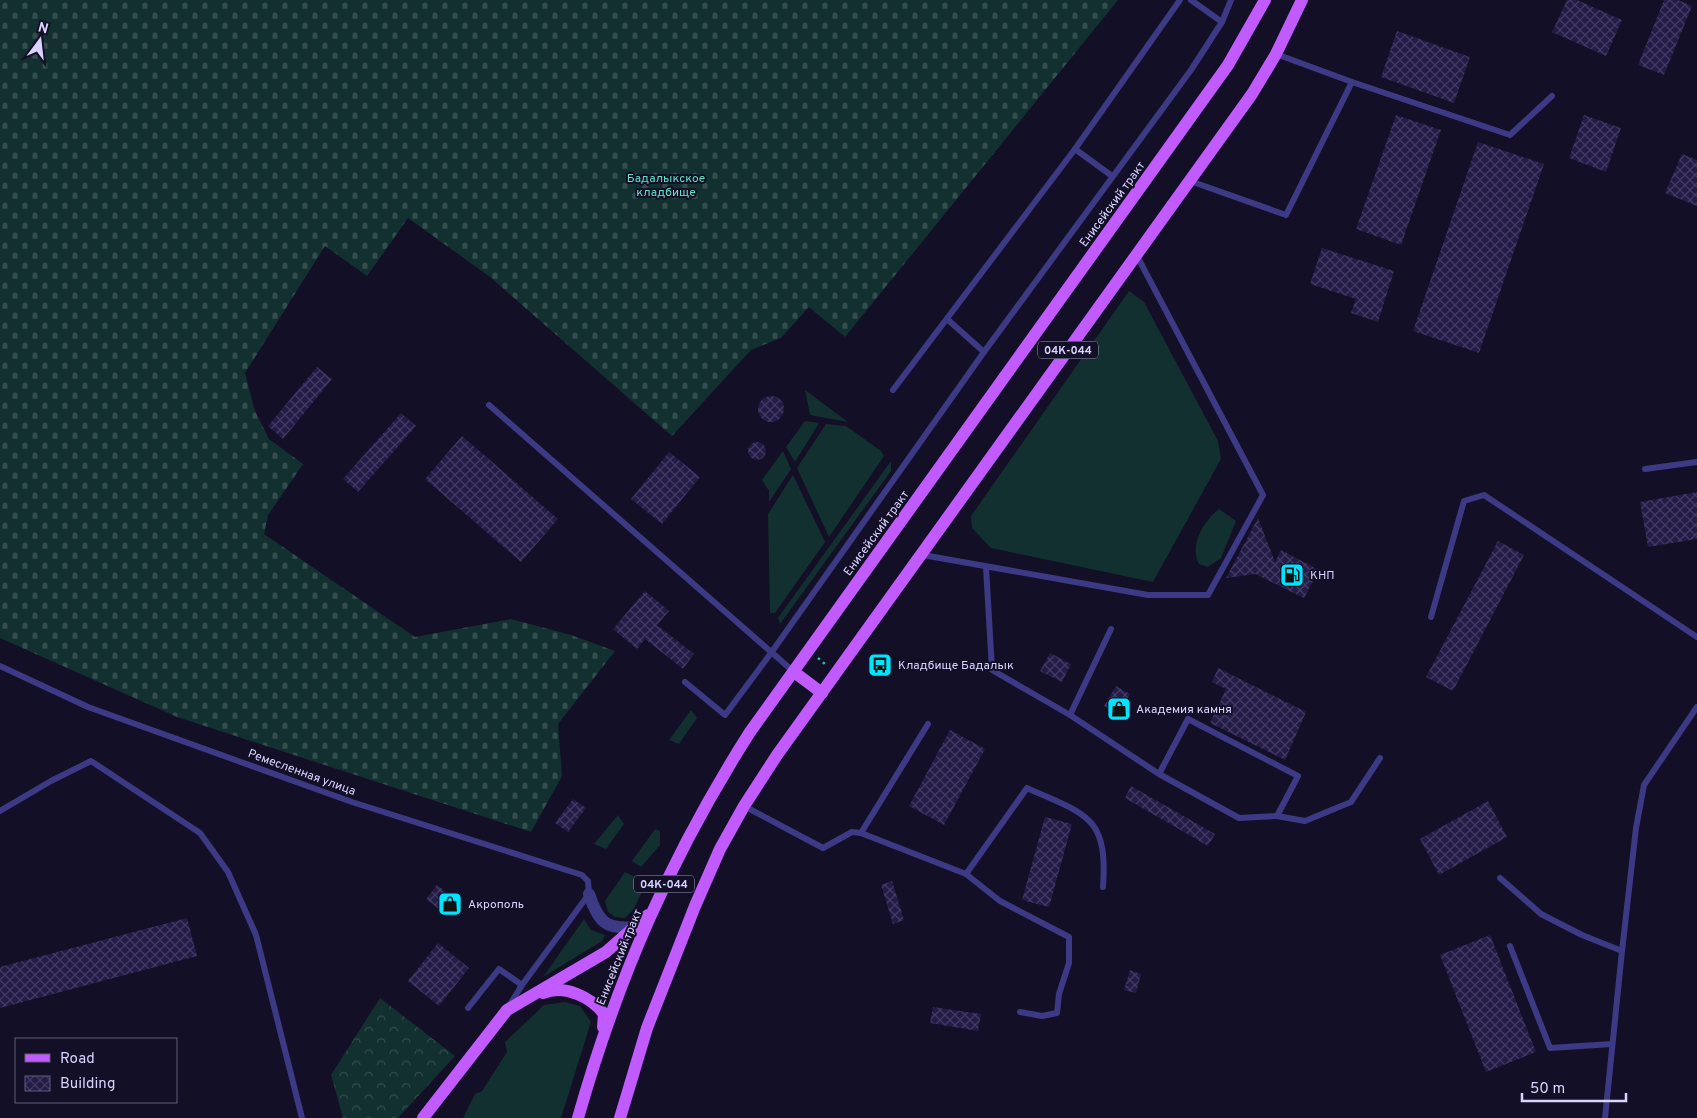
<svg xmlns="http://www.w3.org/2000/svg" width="1697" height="1118" viewBox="0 0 1697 1118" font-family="Overpass,sans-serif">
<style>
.grass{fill:#12302f}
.forest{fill:url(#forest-crowns)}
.cemetery{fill:url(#cemetery-stones)}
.building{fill:url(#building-cross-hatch)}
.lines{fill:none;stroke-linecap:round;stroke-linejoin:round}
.path{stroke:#2fb8b0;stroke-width:2.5;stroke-dasharray:2.5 4;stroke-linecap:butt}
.service{stroke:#3d3a85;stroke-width:6}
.minor{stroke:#3d3a85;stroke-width:12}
.primary{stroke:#c25bff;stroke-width:12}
.labels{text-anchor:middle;stroke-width:4;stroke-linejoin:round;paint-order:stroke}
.shield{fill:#130f26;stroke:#9e99be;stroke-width:1}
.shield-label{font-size:11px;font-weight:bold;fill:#d9d4ff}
.park-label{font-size:12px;fill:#5fe0c0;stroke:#130f26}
.street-label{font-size:12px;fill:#d9d4ff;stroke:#130f26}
.poi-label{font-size:12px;fill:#d9d4ff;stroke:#130f26;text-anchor:start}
</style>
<defs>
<pattern id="forest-crowns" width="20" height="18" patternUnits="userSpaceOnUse" patternTransform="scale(1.25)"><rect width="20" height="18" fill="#12302f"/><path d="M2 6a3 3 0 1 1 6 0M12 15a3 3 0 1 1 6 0" fill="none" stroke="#344d4e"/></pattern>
<pattern id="cemetery-stones" width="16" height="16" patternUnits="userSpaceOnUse" patternTransform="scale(1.25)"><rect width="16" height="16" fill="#12302f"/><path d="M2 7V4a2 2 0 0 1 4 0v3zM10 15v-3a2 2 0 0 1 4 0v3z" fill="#344d4e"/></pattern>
<pattern id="building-cross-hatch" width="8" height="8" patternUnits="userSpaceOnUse" patternTransform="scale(1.25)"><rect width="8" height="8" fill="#241b47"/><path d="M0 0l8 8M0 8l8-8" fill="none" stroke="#433b63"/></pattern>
</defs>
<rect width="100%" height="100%" fill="#130f26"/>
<g class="grass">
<polygon points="1129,291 1144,302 1218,441 1221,459 1153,582 991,548 972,528 971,516"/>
<polygon points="805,390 848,422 810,415"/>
<polygon points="805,421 819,423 795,462 786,447"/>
<polygon points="826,424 846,426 881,451 884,456 829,537 797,468"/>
<polygon points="783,451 791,469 769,502 769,491 762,480"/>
<polygon points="891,461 891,471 780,624 778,618"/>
<polygon points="793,475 825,542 775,613 770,613 768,514"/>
<path d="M1219,509L1236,521L1221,558L1208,567L1199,564C1189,545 1203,522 1219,509Z"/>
<polygon points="691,710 697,718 679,744 669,740"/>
<polygon points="618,815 624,824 606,849 594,844"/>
<polygon points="655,829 660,831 660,845 641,867 632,861"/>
<polygon points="625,872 647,882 633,910 625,918 615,917 608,912 605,901"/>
<polygon points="584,919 591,930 605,935 602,941 543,977"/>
<polygon points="565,1002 580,1006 591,1022 561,1118 463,1118 475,1094 482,1091 507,1052 505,1042 544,1005"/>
</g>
<polygon class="forest" points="380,998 455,1056 398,1118 343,1118 331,1075"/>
<polygon class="cemetery" points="0,0 1118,0 845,337 809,307 781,338 751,350 672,436 490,277 408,218 367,276 325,246 245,373 255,411 269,439 303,464 268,515 264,534 415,637 511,619 571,635 615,651 558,724 562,776 531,832 177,717 0,638"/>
<g class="building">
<polygon points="1567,0 1577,0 1622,20 1606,56 1552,32"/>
<polygon points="1664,0 1678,0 1692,6 1664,75 1638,65"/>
<polygon points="1397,31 1470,57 1454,103 1381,77"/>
<polygon points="1396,115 1441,130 1401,245 1356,229"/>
<polygon points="1584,115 1621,128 1606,172 1569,158"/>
<polygon points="1478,142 1544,164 1479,353 1413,331"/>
<polygon points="1682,154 1697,160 1697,206 1665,193"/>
<polygon points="1322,248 1394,271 1378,322 1351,313 1356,299 1310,284"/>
<polygon points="317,367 332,379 283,439 268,426"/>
<circle cx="771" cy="409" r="13"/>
<polygon points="401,413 416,426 358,492 343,479"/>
<polygon points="462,436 558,519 521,562 425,479"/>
<circle cx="757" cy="451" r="9"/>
<polygon points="669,452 700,477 662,524 631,499"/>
<polygon points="1697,492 1697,539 1648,547 1640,502"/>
<polygon points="1258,518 1275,562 1281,550 1319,570 1304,598 1255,574 1226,578"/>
<polygon points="1498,541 1524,555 1453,691 1426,677"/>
<polygon points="645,591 669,611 657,625 694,654 683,669 645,639 637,649 613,629"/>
<polygon points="1050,653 1071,664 1062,682 1040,671"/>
<polygon points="1218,668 1306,712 1285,760 1210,723 1226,689 1212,682"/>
<polygon points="1116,686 1130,694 1118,715 1104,706"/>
<polygon points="950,730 985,749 944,825 909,806"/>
<polygon points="1131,786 1215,834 1208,846 1125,798"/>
<polygon points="573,799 586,808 568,832 555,823"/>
<polygon points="1488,801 1507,837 1439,875 1420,839"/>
<polygon points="1045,817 1072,824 1049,907 1022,900"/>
<polygon points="892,881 904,920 893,924 881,885"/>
<polygon points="437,885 455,899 444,913 426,899"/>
<polygon points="187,918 197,956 0,1008 0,967"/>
<polygon points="1490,935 1536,1052 1486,1072 1440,955"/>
<polygon points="438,943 469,968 439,1006 408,981"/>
<polygon points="1130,970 1141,974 1136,993 1124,990"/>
<polygon points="933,1007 981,1014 978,1031 930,1023"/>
</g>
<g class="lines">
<polyline class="path" points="818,658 826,665"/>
<g class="service">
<polyline points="1191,0 1222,22"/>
<polyline points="1352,82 1510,135 1552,96"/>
<polyline points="1075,149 1112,176"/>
<polyline points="1190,181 1286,215 1352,82 1276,54"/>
<polyline points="947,319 984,352"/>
<polyline points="893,390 1075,149 1180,0"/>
<polyline points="489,405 794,672"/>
<polyline points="1645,469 1697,462"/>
<polyline points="923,555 1148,595 1208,595 1263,495 1136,254"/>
<polyline points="986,567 992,670 1070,715 1159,774 1239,818 1277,816 1298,776 1188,719 1159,774"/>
<polyline points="1431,617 1464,501 1484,495 1697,637"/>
<polyline points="0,666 88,707 352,802 582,875 588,881 589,894 522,985 509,1006"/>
<polyline points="685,682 725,715 771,653 984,352 1191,70 1222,22 1231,0"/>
<polyline points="1070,715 1111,629"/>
<polyline points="744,806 823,848 852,832 861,833 966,874 1000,901 1069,937 1069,963 1059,994 1057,1013 1042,1016 1020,1012"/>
<polyline points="0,811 51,781 91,761 200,833 228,872 256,935 302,1118"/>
<polyline points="1277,816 1305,821 1351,802 1380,758"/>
<polyline points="861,833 928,724"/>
<path d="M966,874L1027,788C1086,815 1108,815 1103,887"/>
<polyline points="1500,878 1541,914 1582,935 1622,951"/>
<polyline points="1510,946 1550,1048 1612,1044"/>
<polyline points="468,1008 499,969 522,985 520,988"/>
<polyline points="1605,1118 1622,951 1636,828 1644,785 1697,707"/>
</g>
<path class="minor" d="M589,894C598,921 605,930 635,927"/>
<g class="primary">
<polyline points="794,672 822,693"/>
<path d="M543,993C564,984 591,997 604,1014L603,1027"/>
<polyline points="423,1118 507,1010 606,952 648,915"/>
<path d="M578,1118C618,977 671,856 750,732L1228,65L1265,0"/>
<polyline points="620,1118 647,1028 695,906 720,849 744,806 777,755 1252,94 1276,54 1302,0"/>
</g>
</g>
<defs>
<g id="fuel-square" transform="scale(1.25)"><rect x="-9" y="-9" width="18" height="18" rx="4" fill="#00e5ff" stroke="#130f26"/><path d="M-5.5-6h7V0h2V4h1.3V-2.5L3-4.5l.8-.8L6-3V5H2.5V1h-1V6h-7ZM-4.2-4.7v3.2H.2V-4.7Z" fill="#111"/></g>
<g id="bus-square" transform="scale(1.25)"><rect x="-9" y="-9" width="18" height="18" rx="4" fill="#00e5ff" stroke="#130f26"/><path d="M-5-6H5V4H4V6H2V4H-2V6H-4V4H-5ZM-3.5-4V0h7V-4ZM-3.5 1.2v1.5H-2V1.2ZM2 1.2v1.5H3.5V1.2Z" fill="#111"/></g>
<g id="shop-square" transform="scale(1.25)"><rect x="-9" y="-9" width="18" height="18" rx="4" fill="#00e5ff" stroke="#130f26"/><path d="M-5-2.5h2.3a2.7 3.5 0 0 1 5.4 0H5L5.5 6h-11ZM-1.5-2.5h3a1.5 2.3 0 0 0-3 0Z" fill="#111"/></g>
</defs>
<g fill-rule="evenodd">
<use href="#fuel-square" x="1292" y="575"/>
<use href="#bus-square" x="880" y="665"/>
<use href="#shop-square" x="1119" y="709"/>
<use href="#shop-square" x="450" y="904"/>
</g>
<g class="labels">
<g class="shield">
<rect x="1038" y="341.5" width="60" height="17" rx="4"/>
<rect x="634" y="875.5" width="60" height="17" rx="4"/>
</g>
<g class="shield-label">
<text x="1068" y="354">04К-044</text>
<text x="664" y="888">04К-044</text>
</g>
<g class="park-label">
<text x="666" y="182">Бадалыкское<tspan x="666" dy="14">кладбище</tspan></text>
</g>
<g class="street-label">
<text transform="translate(1112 204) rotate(-54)" y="4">Енисейский тракт</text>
<text transform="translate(876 533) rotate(-54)" y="4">Енисейский тракт</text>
<text transform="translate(302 772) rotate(20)" y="4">Ремесленная улица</text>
<text transform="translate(619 957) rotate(-68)" y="4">Енисейский тракт</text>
</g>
<g class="poi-label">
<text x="1310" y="579">КНП</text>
<text x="898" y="669">Кладбище Бадалык</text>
<text x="1136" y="713">Академия камня</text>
<text x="468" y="908">Акрополь</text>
</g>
</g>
<rect x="15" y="1038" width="162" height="65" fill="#130f26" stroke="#625e7d"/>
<rect x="25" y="1054" width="25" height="8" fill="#c25bff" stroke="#625e7d"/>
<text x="60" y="1063" font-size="15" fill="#d9d4ff">Road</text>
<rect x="25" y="1076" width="25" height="15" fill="url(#building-cross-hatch)" stroke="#625e7d"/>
<text x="60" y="1088" font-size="15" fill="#d9d4ff">Building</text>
<g transform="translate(40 40) rotate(15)" stroke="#130f26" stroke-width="4" paint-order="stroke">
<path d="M0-4L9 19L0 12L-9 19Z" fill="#d9d4ff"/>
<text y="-8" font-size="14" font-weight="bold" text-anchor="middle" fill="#d9d4ff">N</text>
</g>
<path d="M1522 1093v8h104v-8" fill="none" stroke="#d9d4ff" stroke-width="2.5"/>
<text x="1530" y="1093" font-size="15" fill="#d9d4ff" stroke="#130f26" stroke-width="4" paint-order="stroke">50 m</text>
</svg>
